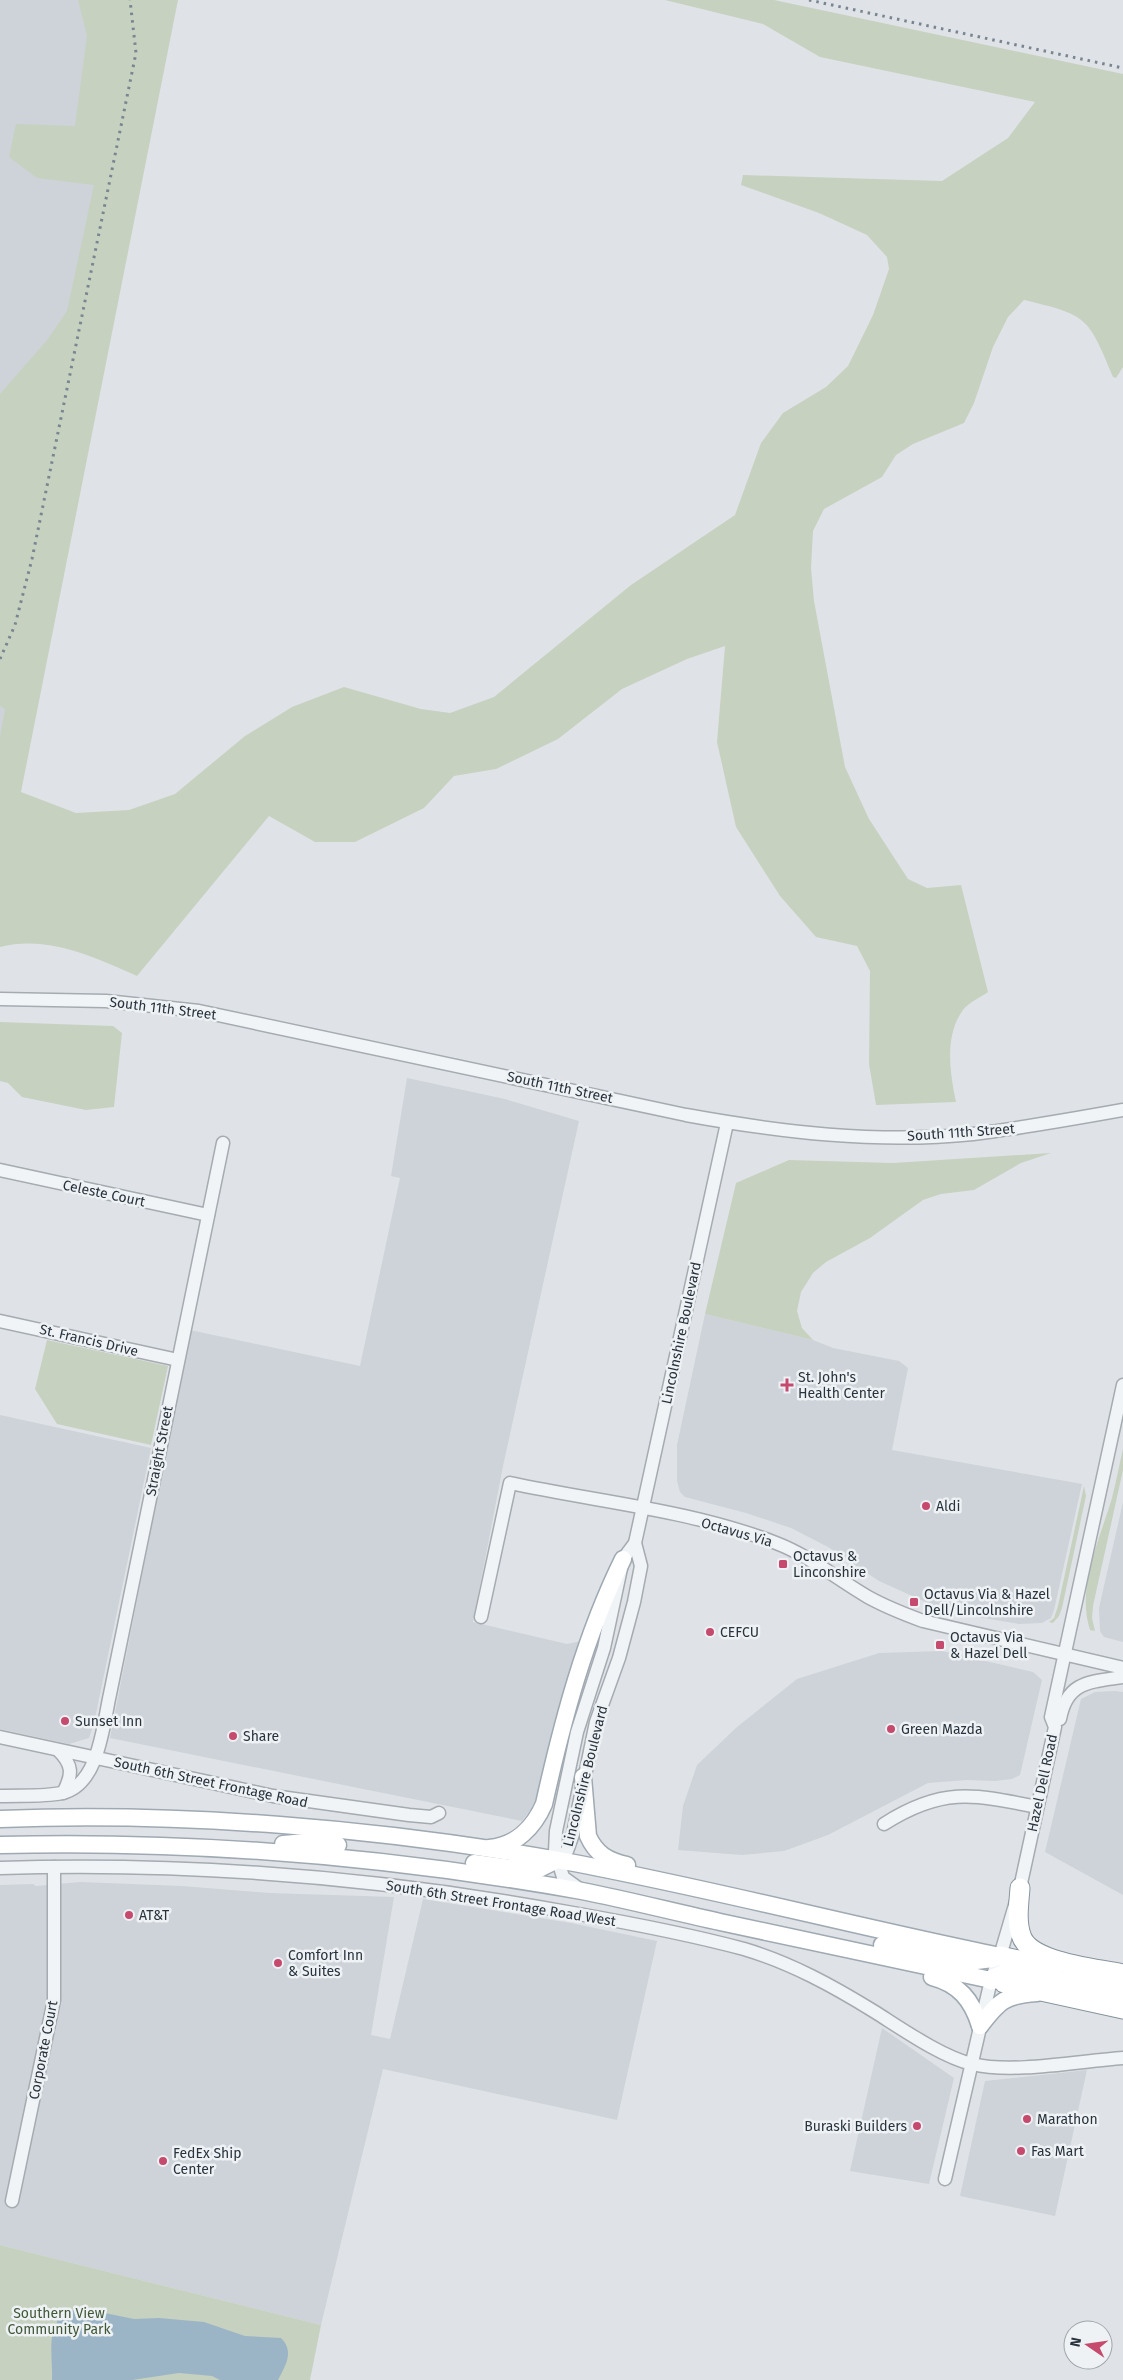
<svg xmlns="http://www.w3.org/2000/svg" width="1123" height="2380" viewBox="0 0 1123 2380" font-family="'Fira Sans',sans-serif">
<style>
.built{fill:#cdd3d9}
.green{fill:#c7d1c0}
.water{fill:#9cb5c6}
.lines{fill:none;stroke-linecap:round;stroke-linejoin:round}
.minor-casing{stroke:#a5abb1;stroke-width:15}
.major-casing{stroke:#9fa9b2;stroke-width:19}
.highway-casing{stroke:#87939d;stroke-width:21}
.minor{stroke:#f1f4f6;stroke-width:12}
.major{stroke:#fff;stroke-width:16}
.highway{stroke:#fff;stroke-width:19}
.rail{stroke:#798590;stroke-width:3;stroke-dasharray:2.5 5;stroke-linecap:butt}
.poi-dot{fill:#c64a6d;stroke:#eef2f5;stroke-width:2}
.labels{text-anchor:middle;stroke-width:5;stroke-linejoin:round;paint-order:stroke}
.street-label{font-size:14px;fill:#29333d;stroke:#eef2f5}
.poi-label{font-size:14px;fill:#29333d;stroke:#eef2f5;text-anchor:start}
.park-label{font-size:14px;fill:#415837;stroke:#eef2f5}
</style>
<rect width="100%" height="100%" fill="#dfe3e7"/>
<g class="built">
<polygon points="0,0 164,0 0,776"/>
<polygon points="407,1078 505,1099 579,1121 503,1466 473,1622 567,1644 581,1641 556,1719 540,1791 531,1809 522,1821 110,1738 190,1330 360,1366 400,1178 391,1176"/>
<polygon points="705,1314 813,1340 833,1348 899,1361 908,1368 892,1450 1082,1484 1054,1610 1051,1618 1042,1623 1019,1624 966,1615 930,1604 879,1581 828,1547 791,1528 746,1513 685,1497 680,1492 677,1481 677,1445"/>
<polygon points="0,1415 151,1448 94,1723 89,1738 69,1744 0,1729"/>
<polygon points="1123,1502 1123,1642 1104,1637 1100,1631 1099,1608"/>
<polygon points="942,1651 1033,1672 1042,1680 1020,1775 1012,1779 995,1781 967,1780 928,1783 828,1835 784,1851 742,1855 678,1850 683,1806 697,1765 737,1727 797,1679 879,1653"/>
<polygon points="1115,1691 1123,1692 1123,1895 1045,1852 1081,1699 1095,1692"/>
<polygon points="80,1882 182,1886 270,1893 394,1897 371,2035 390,2039 423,1899 571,1923 657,1941 617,2120 383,2069 321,2325 0,2245 0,1885 33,1884 36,1886"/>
<polygon points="882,2028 954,2078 929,2184 850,2171"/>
<polygon points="1087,2070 1055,2216 960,2196 985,2081"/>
</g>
<g class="green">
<path d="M78,0H178L21,792L76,813L129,810L175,794L245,736L292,707L344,687L421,709L450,713L494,697L631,585L735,515L761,443L783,413L826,387L848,366L873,315L889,269L887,257L867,235L819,213L741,185L743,175L942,181L1008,138L1035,102L820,57L763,24L665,0H774L1123,74V367L1116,378L1113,377C1088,317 1088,315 1024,300L1008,317L993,347L974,403L964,423L913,444L896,455L882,477L824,509L813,531L811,568L814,601L845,767L869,819L908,879L927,888L961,885L988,992C981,997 968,1003 963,1010C944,1036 950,1073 956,1102L876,1105L869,1064L870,971L857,946L816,937L780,896L736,827L717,742L725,646L687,659L622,689L558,739L496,769L454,776L424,808L355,842H315L269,816L137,976C94,957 48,935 0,947V737L5,709L0,706V394L48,339L67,311L94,185L37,178L9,157L16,124L75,126L87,36Z"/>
<polygon points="0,1022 113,1026 122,1033 114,1107 86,1110 22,1097 8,1083 0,1081"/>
<polygon points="1051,1153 1021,1163 974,1190 941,1194 923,1200 870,1238 826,1262 813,1273 801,1292 797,1311 802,1328 813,1340 705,1314 736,1183 789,1160 893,1163"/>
<polygon points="47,1340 168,1366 151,1445 57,1424 35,1389"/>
<path d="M1123,1449V1470L1093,1606L1092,1618L1095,1631L1090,1630C1076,1587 1100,1539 1112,1498C1116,1482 1119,1466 1123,1449Z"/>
<polygon points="1084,1486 1086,1496 1062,1608 1059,1616 1053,1623 1049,1622 1054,1618 1058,1606"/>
<polygon points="0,2245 321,2325 310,2380 0,2380"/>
</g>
<path class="water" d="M71,2310H90L134,2319L159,2318L204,2322L245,2336L281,2338C295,2352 285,2366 278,2380H220L212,2376L179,2373L132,2380H52C53,2355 44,2322 71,2310Z"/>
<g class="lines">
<g class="minor-casing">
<g id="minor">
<path d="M0,999L106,1001L199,1011L686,1115C780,1132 877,1144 973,1134C1023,1128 1073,1119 1123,1110"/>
<polyline points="0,1170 208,1215"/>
<polyline points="0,1321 178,1360"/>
<path d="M481,1617L510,1483C598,1502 691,1510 776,1543C810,1556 837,1579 868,1597C886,1607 904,1614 923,1621L1123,1668"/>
<path d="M1060,1719C1067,1681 1090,1682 1123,1677"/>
<polyline points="0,1737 273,1796 409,1815 431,1817 439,1813"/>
<path d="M58,1750C73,1765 73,1774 63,1793"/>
<path d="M0,1796C20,1795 42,1797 62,1793C99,1785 103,1725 110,1694L223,1143"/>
<path d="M884,1824C942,1787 973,1794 1037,1807"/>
<polyline points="557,1860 567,1851 573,1834 596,1722 619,1658 634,1602 641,1566 635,1543"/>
<path d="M0,1868C192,1862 384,1878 573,1913C630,1923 688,1934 744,1949C791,1963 833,1986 875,2012C902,2029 942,2057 972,2064C1014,2074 1079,2061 1123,2058"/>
<polyline points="581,1890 563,1877 555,1851 556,1831 577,1732 604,1648 623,1559 635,1543 727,1123"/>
<polyline points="945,2179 991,1980 1000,1956 1020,1888 1055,1727 1051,1717 1123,1385"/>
<polyline points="12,2201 54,2000 54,1867"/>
</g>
</g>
<g class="major-casing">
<g id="major">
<path d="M583,1777L588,1836C596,1854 608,1861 627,1865"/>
<path d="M0,1819C183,1812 377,1828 558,1860C706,1887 852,1926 1000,1956"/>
<polyline points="283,1844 306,1842 338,1845"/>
<path d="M0,1845C195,1840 390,1857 582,1891C628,1900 674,1912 720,1922C810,1941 901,1961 991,1980"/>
<path d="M489,1848C516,1846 534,1827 544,1804C563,1719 585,1636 623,1559"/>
<polyline points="474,1863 520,1869 539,1869 557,1860"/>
<polyline points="882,1945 968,1962 993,1959"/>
<path d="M932,1977C959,1984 972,2000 980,2026"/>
<path d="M980,2026C999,2001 1005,1995 1037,1993"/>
</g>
</g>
<g class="highway-casing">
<g id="highway">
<path d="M1020,1888C1019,1903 1016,1920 1021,1935C1029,1963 1097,1968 1123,1974"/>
<polyline points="1000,1956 1051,1967"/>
<polyline points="991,1980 1009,1972 1123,1991"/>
<polyline points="1004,1983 1123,2009"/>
</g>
</g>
<use href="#minor" class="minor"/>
<use href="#major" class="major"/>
<use href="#highway" class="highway"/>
<g class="rail">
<polyline points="809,0 1123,68"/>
<polyline points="0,659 15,625 32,559 136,53 130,0"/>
</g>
</g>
<g class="poi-dot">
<path d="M784.5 1377.5h5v5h5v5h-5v5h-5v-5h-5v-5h5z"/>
<circle cx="926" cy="1506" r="5"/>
<rect x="778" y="1559" width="10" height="10" rx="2.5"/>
<rect x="909" y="1597" width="10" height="10" rx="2.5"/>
<circle cx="710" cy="1632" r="5"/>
<rect x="935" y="1640" width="10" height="10" rx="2.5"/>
<circle cx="65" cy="1721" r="5"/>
<circle cx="891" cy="1729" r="5"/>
<circle cx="233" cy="1736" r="5"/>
<circle cx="129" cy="1915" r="5"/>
<circle cx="278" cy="1963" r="5"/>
<circle cx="1027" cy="2119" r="5"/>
<circle cx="917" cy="2126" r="5"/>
<circle cx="1021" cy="2151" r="5"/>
<circle cx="163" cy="2161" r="5"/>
</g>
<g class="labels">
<g class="street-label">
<text transform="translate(163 1008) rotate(7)" y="5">South 11th Street</text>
<text transform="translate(560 1087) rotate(12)" y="5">South 11th Street</text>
<text transform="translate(961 1132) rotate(-4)" y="5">South 11th Street</text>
<text transform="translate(104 1193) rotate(12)" y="5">Celeste Court</text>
<text transform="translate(681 1333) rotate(-78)" y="5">Lincolnshire Boulevard</text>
<text transform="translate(89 1340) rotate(13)" y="5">St. Francis Drive</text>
<text transform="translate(159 1451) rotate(-79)" y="5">Straight Street</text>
<text transform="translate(737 1532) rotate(16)" y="5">Octavus Via</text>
<text transform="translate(585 1776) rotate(-76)" y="5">Lincolnshire Boulevard</text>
<text transform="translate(211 1782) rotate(12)" y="5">South 6th Street Frontage Road</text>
<text transform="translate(1042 1783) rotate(-78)" y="5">Hazel Dell Road</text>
<text transform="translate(501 1903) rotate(9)" y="5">South 6th Street Frontage Road West</text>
<text transform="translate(43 2050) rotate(-79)" y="5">Corporate Court</text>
</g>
<g class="poi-label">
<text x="798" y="1382">St. John's<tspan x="798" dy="16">Health Center</tspan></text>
<text x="936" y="1511">Aldi</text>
<text x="793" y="1561">Octavus &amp;<tspan x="793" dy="16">Linconshire</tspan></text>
<text x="924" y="1599">Octavus Via &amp; Hazel<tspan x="924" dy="16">Dell/Lincolnshire</tspan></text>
<text x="720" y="1637">CEFCU</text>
<text x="950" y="1642">Octavus Via<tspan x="950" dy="16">&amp; Hazel Dell</tspan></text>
<text x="75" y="1726">Sunset Inn</text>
<text x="901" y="1734">Green Mazda</text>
<text x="243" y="1741">Share</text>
<text x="139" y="1920">AT&amp;T</text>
<text x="288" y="1960">Comfort Inn<tspan x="288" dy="16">&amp; Suites</tspan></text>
<text x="1037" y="2124">Marathon</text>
<text x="907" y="2131" text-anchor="end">Buraski Builders</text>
<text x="1031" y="2156">Fas Mart</text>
<text x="173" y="2158">FedEx Ship<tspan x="173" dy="16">Center</tspan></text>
</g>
<g class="park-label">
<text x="59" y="2318">Southern View<tspan x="59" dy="16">Community Park</tspan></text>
</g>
</g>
<g transform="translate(1088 2345) rotate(283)"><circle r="24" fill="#eef2f5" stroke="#9fa6ab"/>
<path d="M0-4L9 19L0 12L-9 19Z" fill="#c64a6d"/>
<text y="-8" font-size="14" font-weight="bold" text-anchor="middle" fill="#29333d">N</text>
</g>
</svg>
